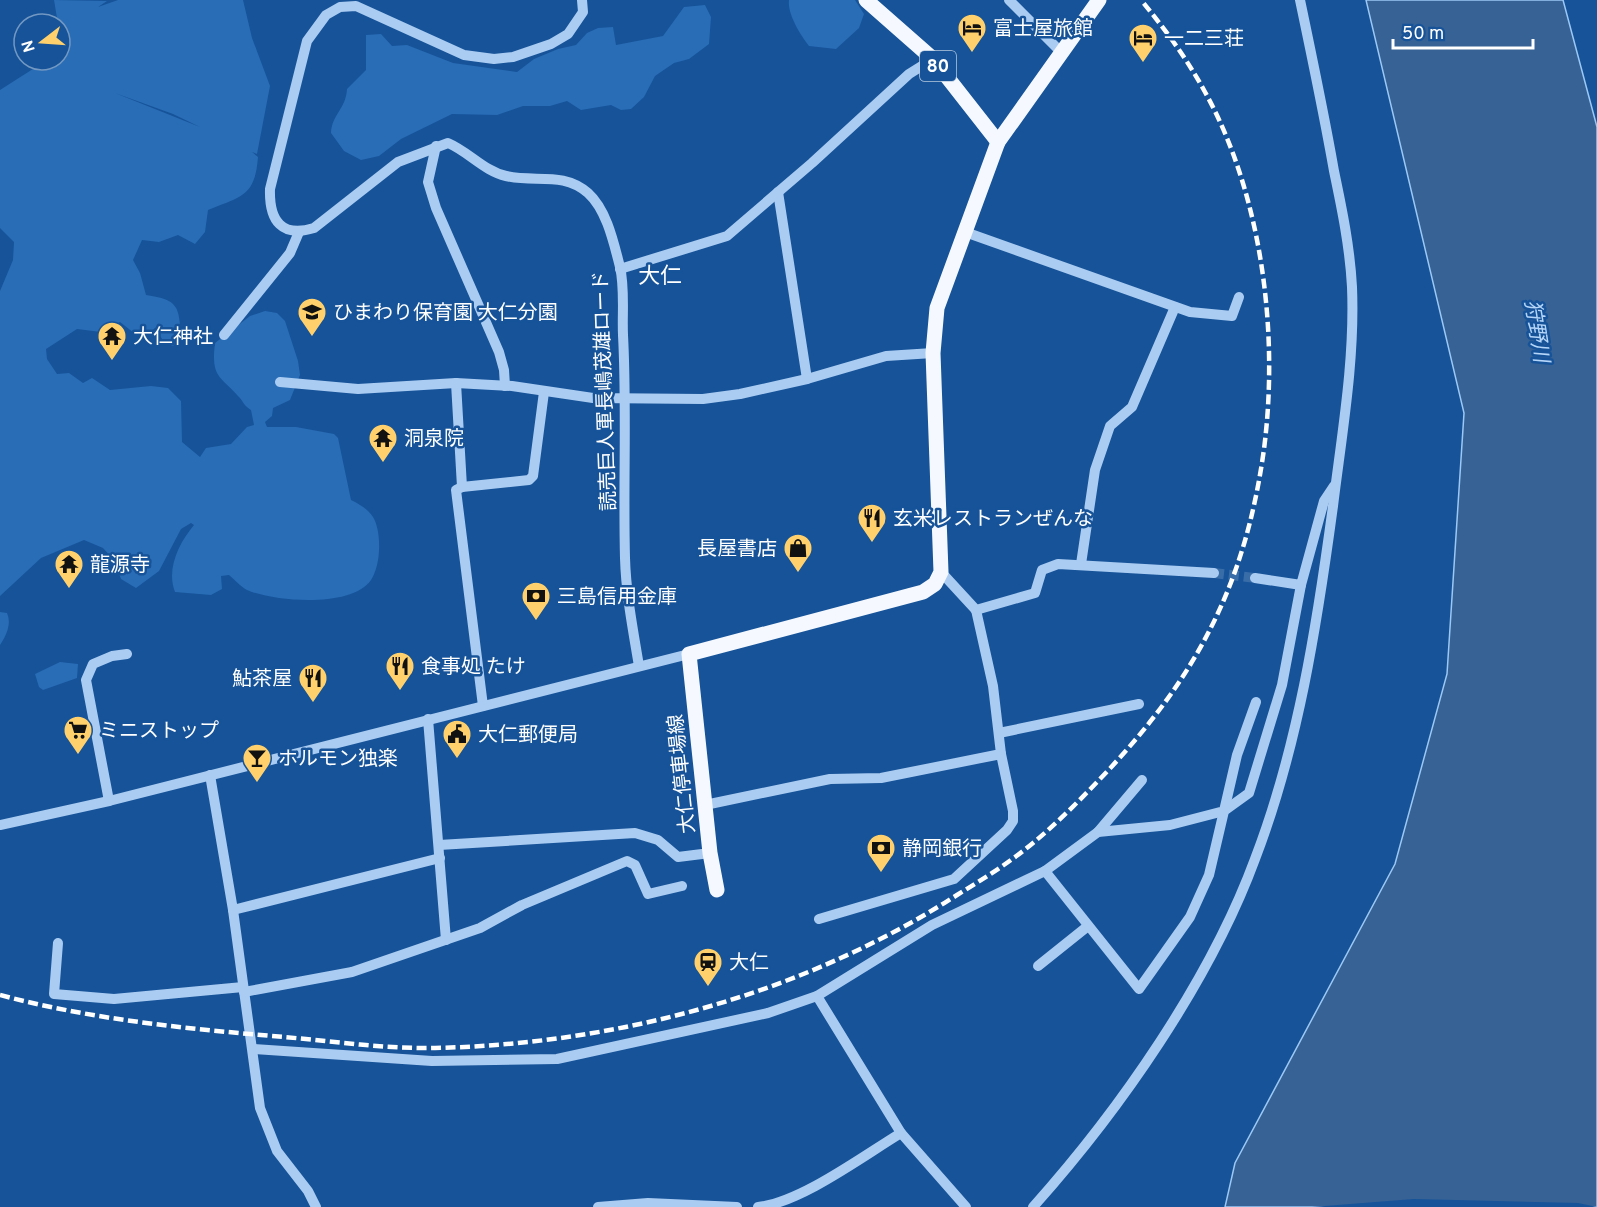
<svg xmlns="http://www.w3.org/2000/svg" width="1597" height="1207" viewBox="0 0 1597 1207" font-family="Overpass,'Noto Sans JP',sans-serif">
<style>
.green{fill:#296db6;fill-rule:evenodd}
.water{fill:#366295;stroke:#9cc8f5;stroke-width:1.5}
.pier{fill:#165399}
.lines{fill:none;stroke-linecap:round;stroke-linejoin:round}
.minor-tunnel{stroke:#396da8;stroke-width:10;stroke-dasharray:10 5;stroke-linecap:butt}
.minor{stroke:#aaccf2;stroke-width:10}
.major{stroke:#f5f9ff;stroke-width:15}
.rail{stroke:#fff;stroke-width:4.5;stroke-dasharray:10 4.5;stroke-linecap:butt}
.labels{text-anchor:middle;stroke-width:5;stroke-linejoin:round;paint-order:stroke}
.shield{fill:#165399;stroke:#b9cbe0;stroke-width:1.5}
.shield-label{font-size:18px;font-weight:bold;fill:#fff}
.poi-label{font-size:20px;fill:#fff;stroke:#165399;text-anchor:start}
.street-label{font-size:20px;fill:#fff;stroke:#165399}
.water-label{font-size:21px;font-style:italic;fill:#b6d6f9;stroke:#165399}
.quarter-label{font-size:22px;fill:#fff;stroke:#165399}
</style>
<rect width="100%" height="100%" fill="#165399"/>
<g class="green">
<path d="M54,0L107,1L98,7L118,0H243L252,38L270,86L257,154L252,152L258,157C255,197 241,196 208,210L205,232L195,244L178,235L159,242L142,240L133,260L140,273L146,295C179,300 179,306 181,338L173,346L164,342L155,328L145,336L134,333L120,322L101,332L77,329L46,349L47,359L57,374L69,373L83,383L92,378L110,390L151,386L168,388L181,401L182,442L200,457L206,448L231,444L247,427L254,425L251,410C243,405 244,402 238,396C219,375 211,377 215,343L250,316L265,311L277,313L285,321L298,361L300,375L290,400L273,408L272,416L265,422L267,427H296L334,434L338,438L351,500C359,504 368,509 373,517C382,532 381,565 371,580C352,608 275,602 247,590C241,587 235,580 229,575L221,576L222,589L211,595L175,592C166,569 179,543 194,525L191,523L181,529L159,571L136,588L121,579L114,560L103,548L84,540L41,558L0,596V291L13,260L14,242L0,228V90L47,60H60V24H58ZM115,93L173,114L200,127Z"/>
<path d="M789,0H855L864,14L859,28L836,49L809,46C801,36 787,14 789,0Z"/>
<path d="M705,5L711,17L709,44L689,59L674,63L655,76L644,97L631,109L621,110L611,105L581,110L567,101L550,106H523L497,115L452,114L401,139L379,156L361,160L344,151L331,133C332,114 346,109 347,89L366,70V35L381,34L392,46L407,45L453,63L517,72L534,59L558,49L576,45L587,33L598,28L613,27L616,45L663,36L684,7Z"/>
<path d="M0,612L7,613C12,624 6,636 0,645Z"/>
<polygon points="60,662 78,664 77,678 43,690 39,687 35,674"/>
</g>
<polygon class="water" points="1366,0 1563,0 1597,127 1597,1207 1225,1207 1235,1163 1395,864 1447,674 1464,413"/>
<polygon class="pier" points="1414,1199 1578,1203 1597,1207 1312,1207"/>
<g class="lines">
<polyline class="minor-tunnel" points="1214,573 1255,578"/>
<g class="minor">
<path d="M582,0L583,12L568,34L551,44L513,57L494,59L464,55L356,6L340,7L326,15L307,41L270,189C269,221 282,238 314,228L398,162L448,143C469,152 484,171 506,176C535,183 563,171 588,193C607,210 614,244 620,267C625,288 622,314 623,335C627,410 623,484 625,558C626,594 633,630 639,666"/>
<polyline points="1009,0 1061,52"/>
<polyline points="436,146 428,182 436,208 499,352 504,370 505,386"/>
<polyline points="778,192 807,379"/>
<polyline points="965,232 1190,312 1232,316 1239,297"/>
<polyline points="620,269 727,236 812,163 909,74 933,59"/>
<polyline points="224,335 290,253 299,232"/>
<polyline points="280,382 358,389 456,383 512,386 593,398 703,399 740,394 807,379 886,356 933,353"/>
<polyline points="456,383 462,487 456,490 483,706"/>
<polyline points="462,487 529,480 533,476 544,392"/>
<polyline points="1081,564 1095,470 1110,426 1132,407 1175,307"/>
<polyline points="941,572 976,610 1035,593 1042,570 1058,564 1214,573"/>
<polyline points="1255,578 1301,585 1324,501 1334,486"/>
<polyline points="428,719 446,940"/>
<polyline points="999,733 1139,704"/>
<polyline points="210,775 233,910 260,1108 277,1151 308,1191 316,1207"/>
<polyline points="109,801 86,680 93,664 112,656 127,654"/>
<polyline points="705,805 830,779 881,778 1001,754 993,686 976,610"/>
<polyline points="0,825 109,801 689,654"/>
<polyline points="1098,832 1142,780"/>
<polyline points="439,845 635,833 658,840 678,857 710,853"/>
<polyline points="1045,871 1139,989 1190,917 1209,875 1224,811 1249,793 1282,685 1301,585"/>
<polyline points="233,910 440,858"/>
<polyline points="819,919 954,879 1007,830 1013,821 1013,811 1001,754"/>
<polyline points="58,943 54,994 114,999 243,987"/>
<polyline points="1038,966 1088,926"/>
<polyline points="244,992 352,972 480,928 522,905 627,861 635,865 648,894 682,886"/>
<polyline points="817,996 901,1133 966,1207"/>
<polyline points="253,1049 432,1061 557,1059 768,1013 817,996 932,925 1045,871 1098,832 1170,825 1224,811 1237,755 1256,702"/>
<polyline points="598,1207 648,1203 737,1207"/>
<path d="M758,1207C800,1203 863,1156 901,1133"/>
<path d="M1033,1207C1119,1111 1210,981 1255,859C1298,747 1317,625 1333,506C1342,433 1355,360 1352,287C1350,248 1342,209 1334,171C1324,114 1312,57 1300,0"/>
</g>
<g class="major">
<polyline points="866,0 933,59 998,142"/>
<polyline points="717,890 710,853 689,654 923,592 935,584 941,572 933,353 937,308 998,142 1099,0"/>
</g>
<path class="rail" d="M0,995C90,1019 180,1028 272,1036C325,1040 381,1049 435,1048C618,1044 803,994 957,895C983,879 1009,863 1033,843C1056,824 1078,802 1099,780C1195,680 1245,587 1264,449C1279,333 1262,195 1205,92C1187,59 1165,29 1141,0"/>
</g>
<defs>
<g id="hotel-pin" transform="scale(1.5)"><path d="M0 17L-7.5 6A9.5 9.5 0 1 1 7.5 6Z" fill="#ffd06b" stroke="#165399"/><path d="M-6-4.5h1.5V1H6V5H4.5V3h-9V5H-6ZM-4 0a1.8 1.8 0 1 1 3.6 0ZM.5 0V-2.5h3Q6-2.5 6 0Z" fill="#111"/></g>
<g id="school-pin" transform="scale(1.5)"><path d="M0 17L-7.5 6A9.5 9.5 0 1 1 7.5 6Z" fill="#ffd06b" stroke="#165399"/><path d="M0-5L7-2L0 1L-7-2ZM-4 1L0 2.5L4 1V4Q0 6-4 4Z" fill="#111"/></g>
<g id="temple-pin" transform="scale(1.5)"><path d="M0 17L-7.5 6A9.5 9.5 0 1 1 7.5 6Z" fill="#ffd06b" stroke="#165399"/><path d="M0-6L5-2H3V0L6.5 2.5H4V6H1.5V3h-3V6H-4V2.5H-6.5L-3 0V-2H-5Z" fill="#111"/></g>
<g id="restaurant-pin" transform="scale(1.5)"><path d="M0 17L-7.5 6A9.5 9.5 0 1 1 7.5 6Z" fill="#ffd06b" stroke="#165399"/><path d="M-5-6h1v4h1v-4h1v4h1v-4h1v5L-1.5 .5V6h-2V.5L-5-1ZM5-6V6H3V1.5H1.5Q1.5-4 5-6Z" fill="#111"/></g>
<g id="shop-pin" transform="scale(1.5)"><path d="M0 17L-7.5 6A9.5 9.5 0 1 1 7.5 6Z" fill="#ffd06b" stroke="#165399"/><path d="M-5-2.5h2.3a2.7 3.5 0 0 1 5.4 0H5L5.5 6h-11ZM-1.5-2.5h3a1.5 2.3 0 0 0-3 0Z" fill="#111"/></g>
<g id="bank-pin" transform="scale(1.5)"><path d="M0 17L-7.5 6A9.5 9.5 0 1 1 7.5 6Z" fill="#ffd06b" stroke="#165399"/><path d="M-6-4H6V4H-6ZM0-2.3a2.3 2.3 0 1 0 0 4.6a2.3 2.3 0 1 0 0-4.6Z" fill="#111"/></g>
<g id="supermarket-pin" transform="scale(1.5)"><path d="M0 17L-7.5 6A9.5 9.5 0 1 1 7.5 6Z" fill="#ffd06b" stroke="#165399"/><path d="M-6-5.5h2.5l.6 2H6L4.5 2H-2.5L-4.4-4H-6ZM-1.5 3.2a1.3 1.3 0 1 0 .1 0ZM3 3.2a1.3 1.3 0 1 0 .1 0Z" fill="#111"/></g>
<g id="civic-pin" transform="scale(1.5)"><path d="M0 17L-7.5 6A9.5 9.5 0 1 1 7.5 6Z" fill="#ffd06b" stroke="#165399"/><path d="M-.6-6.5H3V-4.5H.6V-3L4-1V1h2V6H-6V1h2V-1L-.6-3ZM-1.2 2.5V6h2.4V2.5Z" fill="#111"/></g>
<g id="bar-pin" transform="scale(1.5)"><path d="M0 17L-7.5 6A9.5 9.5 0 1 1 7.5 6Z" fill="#ffd06b" stroke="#165399"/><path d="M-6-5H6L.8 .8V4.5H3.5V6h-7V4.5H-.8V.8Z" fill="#111"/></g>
<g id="station-pin" transform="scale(1.5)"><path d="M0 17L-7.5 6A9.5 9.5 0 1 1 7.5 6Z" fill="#ffd06b" stroke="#165399"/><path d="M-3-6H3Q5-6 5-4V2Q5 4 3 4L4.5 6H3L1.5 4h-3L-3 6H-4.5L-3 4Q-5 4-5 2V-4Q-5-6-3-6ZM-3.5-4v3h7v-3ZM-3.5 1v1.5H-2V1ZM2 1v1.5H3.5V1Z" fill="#111"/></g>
</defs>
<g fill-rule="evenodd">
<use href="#hotel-pin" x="972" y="28"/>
<use href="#hotel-pin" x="1143" y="38"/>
<use href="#school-pin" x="312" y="312"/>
<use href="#temple-pin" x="112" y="336"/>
<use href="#temple-pin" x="383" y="438"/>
<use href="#restaurant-pin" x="872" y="518"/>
<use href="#shop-pin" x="798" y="548"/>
<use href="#temple-pin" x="69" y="564"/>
<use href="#bank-pin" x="536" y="596"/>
<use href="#restaurant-pin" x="400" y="666"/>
<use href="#restaurant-pin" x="313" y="678"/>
<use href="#supermarket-pin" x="78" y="730"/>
<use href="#civic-pin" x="457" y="734"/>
<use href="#bar-pin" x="257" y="758"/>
<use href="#bank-pin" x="881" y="848"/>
<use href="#station-pin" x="708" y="962"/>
</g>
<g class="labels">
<rect class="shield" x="920" y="51" width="36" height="30" rx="4.5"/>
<g class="shield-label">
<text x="938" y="72">80</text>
</g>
<g class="poi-label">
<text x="993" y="35">富士屋旅館</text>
<text x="1164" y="45">一二三荘</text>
<text x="333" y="319">ひまわり保育園 大仁分園</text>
<text x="133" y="343">大仁神社</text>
<text x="404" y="445">洞泉院</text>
<text x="893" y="525">玄米レストランぜんな</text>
<text x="777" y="555" text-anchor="end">長屋書店</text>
<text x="90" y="571">龍源寺</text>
<text x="557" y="603">三島信用金庫</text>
<text x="421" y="673">食事処 たけ</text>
<text x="292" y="685" text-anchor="end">鮎茶屋</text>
<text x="99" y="737">ミニストップ</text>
<text x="478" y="741">大仁郵便局</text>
<text x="278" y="765">ホルモン独楽</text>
<text x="902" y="855">静岡銀行</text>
<text x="729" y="969">大仁</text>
</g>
<g class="street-label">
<text transform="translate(604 391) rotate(-92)" y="7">読売巨人軍長嶋茂雄ロード</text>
<text transform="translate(681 774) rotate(-96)" y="7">大仁停車場線</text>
</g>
<g class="water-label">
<text transform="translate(1537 331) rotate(81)" y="7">狩野川</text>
</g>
<g class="quarter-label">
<text x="660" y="283">大仁</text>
</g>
</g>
<g transform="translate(42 42) rotate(253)"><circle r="28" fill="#165399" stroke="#7398c2" stroke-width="1.5"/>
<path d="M0-4.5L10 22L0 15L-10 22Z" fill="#ffd06b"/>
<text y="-9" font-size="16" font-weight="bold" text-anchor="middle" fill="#ffffff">N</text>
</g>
<path d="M1393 39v9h140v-9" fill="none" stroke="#ffffff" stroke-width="3"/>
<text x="1402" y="39" font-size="18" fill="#ffffff" stroke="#165399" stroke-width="4.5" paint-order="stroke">50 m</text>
</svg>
